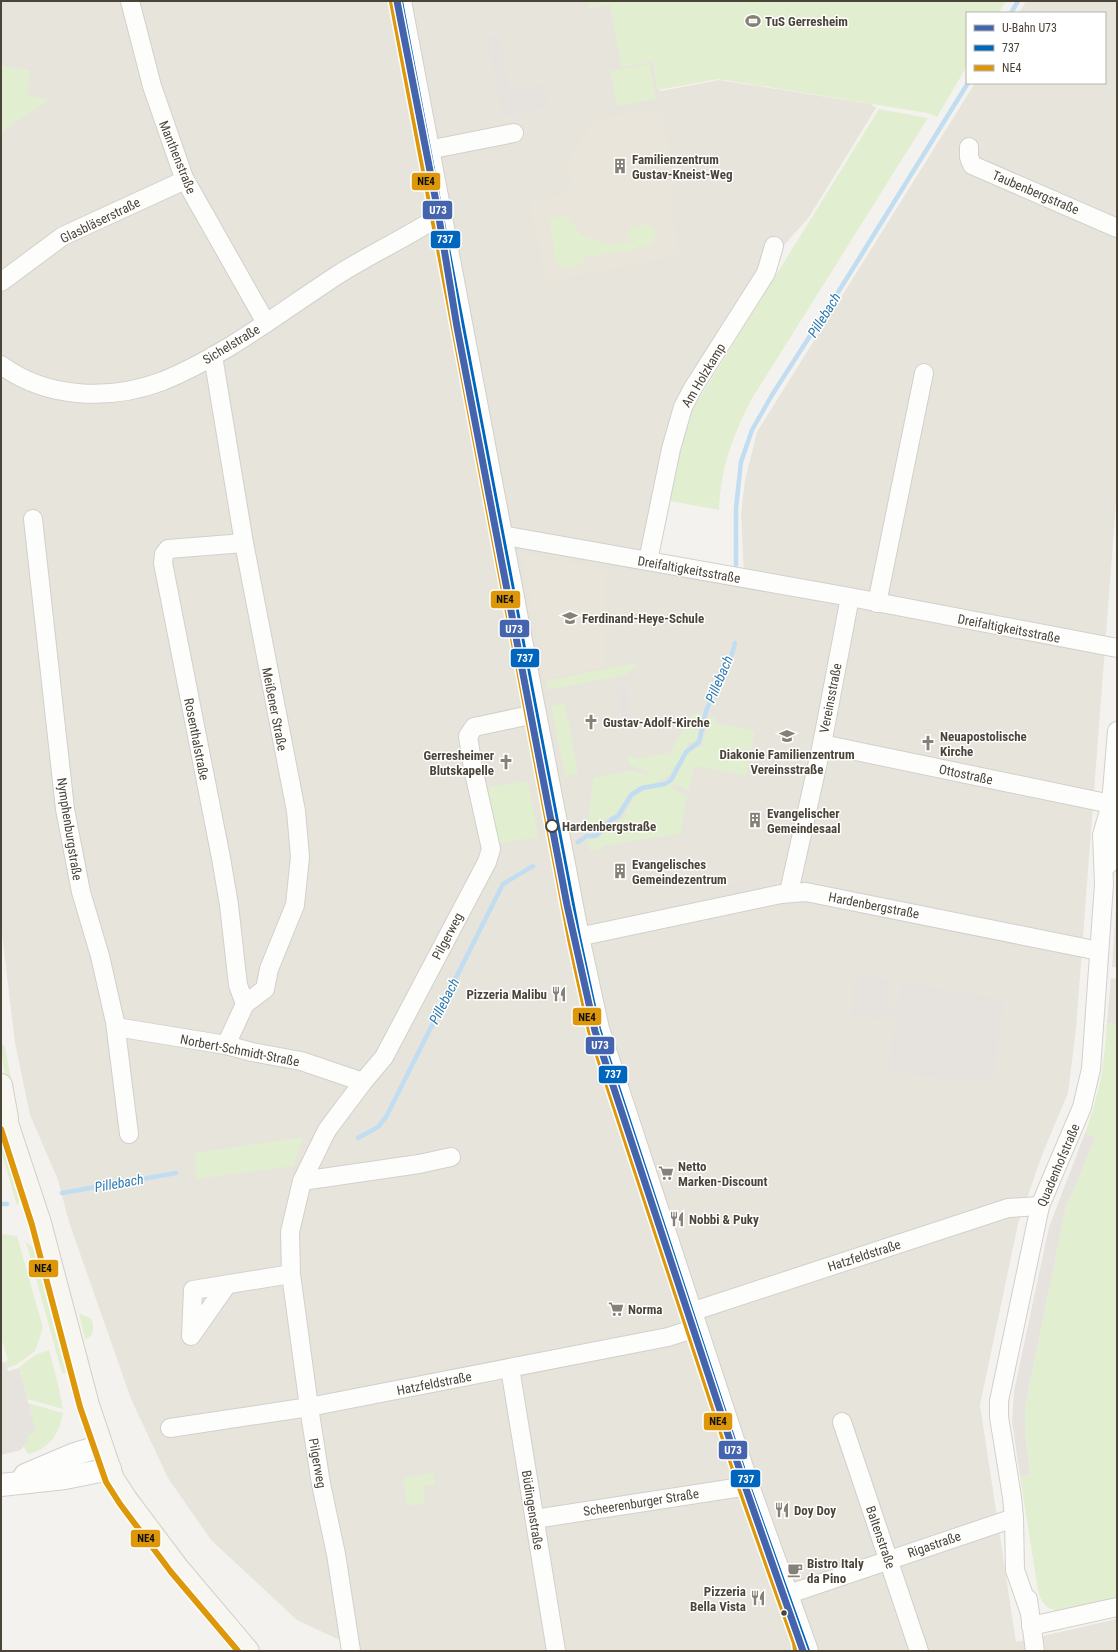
<svg xmlns="http://www.w3.org/2000/svg" width="1118" height="1652" viewBox="0 0 1118 1652" font-family="'Roboto Condensed',sans-serif">
<style>
.residential{fill:#e7e4dc}
.education{fill:#eae5da}
.green{fill:#e1eecf}
.parking{fill:#e6e3df}
.lines{fill:none;stroke-linecap:round;stroke-linejoin:round}
.stream{stroke:#c0ddf1;stroke-width:4.5}
.minor-casing{stroke:#d2d0cb;stroke-width:20}
.tertiary-casing{stroke:#d2d0cb;stroke-width:24}
.secondary-casing{stroke:#d3cfc5;stroke-width:24}
.minor{stroke:#fdfdfc;stroke-width:18}
.tertiary{stroke:#fdfdfc;stroke-width:22}
.secondary{stroke:#f7f6f1;stroke-width:22}
.bus-1-casing{stroke:#fff;stroke-width:9}
.bus-2-casing{stroke:#fff;stroke-width:9}
.bus-1{stroke:#0065bd;stroke-width:6}
.bus-2{stroke:#dd9709;stroke-width:6}
.metro-1-casing{stroke:#fff;stroke-width:10}
.metro-1{stroke:#4465ad;stroke-width:7}
.stop-dot{fill:#fff;stroke:#4b4439;stroke-width:2}
.bus-dot{fill:#4b4439;stroke:#fff;stroke-width:1.5}
.labels{text-anchor:middle;stroke-width:3;stroke-linejoin:round;paint-order:stroke}
.poi-label{font-size:13px;font-weight:bold;fill:#4b4439;stroke:#fff;text-anchor:start}
.street-label{font-size:13px;fill:#4b4439;stroke:#fff}
.stop-label{font-size:13px;font-weight:bold;fill:#4b4439;stroke:#fff;text-anchor:start}
.water-label{font-size:14px;font-style:italic;fill:#2e7ab2;stroke:#fff}
.line-badge{stroke:#fff;stroke-width:1.5}
.badge-label{font-size:11px;text-anchor:middle;font-weight:bold;fill:#fff}
.pale-badge-label{font-size:11px;text-anchor:middle;font-weight:bold;fill:#111}
</style>
<rect width="100%" height="100%" fill="#f4f2ee"/>
<polygon class="residential" points="1,1 588,1 589,8 610,4 622,67 653,61 658,90 661,91 719,80 871,104 876,108 809,217 764,268 689,387 654,551 664,559 744,574 741,514 745,480 757,432 975,83 1105,83 1105,13 1019,13 1026,1 1117,1 1117,489 1076,1029 1068,1093 1042,1155 1018,1224 980,1405 1016,1642 1117,1619 1117,1651 363,1651 297,1620 211,1540 168,1478 131,1399 69,1222 58,1180 30,1115 15,1043 2,934 1,132 50,99 26,97 30,71 1,66"/>
<g class="education">
<polygon points="661,108 676,187 669,189 675,220 673,220 674,226 676,226 678,236 676,237 679,256 546,282 530,202 562,196 571,182 566,163 593,121"/>
<polygon points="522,553 606,570 605,666 545,678"/>
</g>
<g class="green">
<polygon points="588,1 1006,1 999,13 967,13 967,66 937,117 928,113 718,79 658,90 653,61 622,67 610,4 589,8"/>
<polygon points="650,64 656,99 617,106 610,71"/>
<polygon points="1,66 30,71 27,97 51,99 1,132"/>
<path d="M879,109L928,118L751,400C732,438 721,467 719,510L670,501L685,429L693,409Z"/>
<path d="M564,214L582,235L609,245L624,241L634,243L635,241L629,237L628,234L630,228C635,226 641,224 647,225C658,226 657,240 651,246L636,248L630,251L583,257L584,264L561,269L557,265L549,221Z"/>
<polygon points="636,663 635,668 625,675 548,690 546,681"/>
<polygon points="565,703 578,773 565,776 551,706"/>
<polygon points="693,713 703,715 701,728 696,741 690,742 686,747 681,759 672,770 671,774 653,785 636,789 632,792 617,813 612,815 587,832 593,778 632,770 645,775 652,774 630,765 627,756 633,755 634,759 669,753"/>
<polygon points="709,717 715,718 716,723 755,731 746,775 694,766 689,791 675,785 671,788 687,796 680,834 602,846 602,849 590,851 588,840 599,838 616,822 624,817 634,796 649,788 666,785 672,782 676,777 678,770 682,765 686,756 690,751 702,746"/>
<polygon points="528,781 538,837 496,844 486,788"/>
<path d="M1117,1022V1601L1060,1610C1047,1611 1042,1603 1038,1591L1020,1476L1030,1475L1025,1432V1407L1066,1207L1096,1137L1085,1133C1100,1094 1104,1065 1107,1023L1117,1024Z"/>
<path d="M1,1043L5,1047L16,1106H14C8,1085 1,1065 1,1043Z"/>
<polygon points="303,1137 294,1166 196,1179 195,1153"/>
<polygon points="1,1139 19,1200 17,1206 1,1150"/>
<polygon points="1,1234 17,1236 43,1328 35,1351 16,1365 7,1368 5,1362 8,1360 1,1337"/>
<polygon points="26,1242 33,1248 66,1373 62,1373"/>
<path d="M79,1313L88,1317L92,1320C94,1328 94,1337 85,1339Z"/>
<polygon points="49,1350 58,1384 63,1409 27,1399 19,1367 35,1355"/>
<path d="M28,1403L63,1413C59,1434 50,1449 28,1454L24,1447L28,1435L36,1432Z"/>
<polygon points="433,1473 435,1484 423,1486 425,1503 407,1506 403,1478"/>
</g>
<g class="parking">
<polygon points="499,35 510,90 543,84 548,108 503,117 487,38"/>
<polygon points="626,684 633,726 623,727 616,686"/>
<polygon points="759,880 760,893 727,896 725,883"/>
<polygon points="1117,893 1117,967 1112,967"/>
<polygon points="855,976 890,980 886,1005 897,1007 901,982 1004,1000 993,1079 958,1081 888,1071 896,1017 885,1015 884,1021 851,1015"/>
<polygon points="1111,978 1117,979 1117,1024 1107,1023"/>
<polygon points="1085,1133 1096,1137 1066,1207 1025,1407 1025,1432 1030,1475 1020,1476 1012,1421 1014,1391 1049,1227"/>
<polygon points="1,1362 5,1362 8,1371 19,1368 36,1432 28,1435 28,1440 21,1450 1,1455"/>
</g>
<g class="lines">
<g class="stream">
<polyline points="1011,13 1018,1"/>
<polyline points="736,565 736,508 741,462 752,430 772,395 842,286 968,83"/>
<polyline points="578,842 587,836 595,836 598,834 611,820 618,816 631,795 642,788 665,784 671,780 686,752 699,742 706,711 732,654 735,643"/>
<polyline points="358,1138 378,1127 386,1117 503,884 533,866"/>
<polyline points="62,1193 176,1173"/>
<polyline points="1,1204 7,1204"/>
</g>
<g class="minor-casing">
<g id="minor">
<polyline points="130,1 152,86 184,178 266,323"/>
<polyline points="969,147 969,157 972,165 1117,228"/>
<polyline points="428,150 514,133"/>
<polyline points="1,282 63,236 185,180"/>
<polyline points="213,356 244,543 296,811 300,857 295,905 269,969 265,989 245,1004 226,1045"/>
<path d="M1,365C47,399 110,401 163,381C226,355 282,311 339,274C372,253 408,237 441,215"/>
<polyline points="33,519 65,809 81,892 100,956 115,1022 129,1134"/>
<polyline points="501,535 850,597 1117,648"/>
<polyline points="244,543 168,549 164,554 163,563 221,858 229,905 238,985 245,1004"/>
<polyline points="648,561 671,449 683,407 693,388 766,273 774,246"/>
<polyline points="877,603 924,373"/>
<polyline points="822,744 1111,804"/>
<polyline points="1109,864 1116,836 1112,811"/>
<polyline points="789,892 822,744 850,597"/>
<polyline points="578,937 781,894 806,892 1099,951"/>
<polyline points="116,1027 226,1045 252,1052 301,1061 363,1082"/>
<polyline points="302,1181 419,1164 451,1157"/>
<polyline points="226,1286 191,1336 193,1290 291,1274"/>
<polyline points="691,1312 1008,1208 1040,1206"/>
<polyline points="510,1368 556,1651"/>
<polyline points="842,1422 919,1651"/>
<polyline points="170,1428 309,1407 668,1337 696,1328"/>
<polyline points="535,1519 748,1486"/>
<polyline points="786,1595 1014,1518"/>
<polyline points="1028,1599 1035,1651"/>
<polyline points="1029,1610 1015,1570 1014,1518 1012,1497 999,1417 999,1401 1040,1206 1082,1107 1091,1069 1104,884 1102,835 1111,804 1117,731"/>
<polyline points="1031,1626 1117,1607"/>
<polyline points="351,1651 336,1554 321,1484 309,1407 291,1274 290,1232 302,1181 327,1130 363,1082 384,1057 487,862 491,849 473,768 468,736 474,727 535,714"/>
</g>
</g>
<g class="tertiary-casing">
<g id="tertiary">
<polyline points="400,1 532,698 578,937 598,1029 748,1486 807,1651"/>
<polyline points="25,1475 72,1455 101,1446"/>
<polyline points="1,1485 65,1478 110,1469"/>
</g>
</g>
<g class="secondary-casing">
<g id="secondary">
<polyline points="1,1085 7,1118"/>
<polyline points="1,1105 40,1223 88,1405 113,1479 126,1499 177,1567 248,1651"/>
</g>
</g>
<use href="#minor" class="minor"/>
<use href="#tertiary" class="tertiary"/>
<use href="#secondary" class="secondary"/>
<g class="bus-1-casing">
<polyline id="bus-1" points="400,1 578,937 598,1029 748,1486 807,1651"/>
</g>
<g class="bus-2-casing">
<g id="bus-2">
<polyline points="392,2 570,939 590,1031 740,1488 795,1643 796,1651"/>
<polyline points="1,1129 32,1225 80,1407 106,1482 120,1504 171,1572 238,1651"/>
</g>
</g>
<use href="#bus-1" class="bus-1"/>
<use href="#bus-2" class="bus-2"/>
<g class="metro-1-casing">
<polyline id="metro-1" points="397,1 438,212 457,327 567,905 595,1031 745,1486 803,1651"/>
</g>
<use href="#metro-1" class="metro-1"/>
</g>
<defs>
<g id="stadium-bare" transform="scale(1.2)"><path d="M0-5a6.5 5 0 1 0 0 10a6.5 5 0 1 0 0-10ZM-3.5-1.8h7v3.6h-7Z" fill="#868178" stroke="#fff" stroke-width="2.5" paint-order="stroke"/></g>
<g id="building-bare" transform="scale(1.2)"><path d="M-4-6H4V6H1V3H-1V6H-4ZM-2.5-4.3h1.7v1.8h-1.7ZM.8-4.3h1.7v1.8H.8ZM-2.5-1h1.7V.8h-1.7ZM.8-1h1.7V.8H.8Z" fill="#868178" stroke="#fff" stroke-width="2.5" paint-order="stroke"/></g>
<g id="school-bare" transform="scale(1.2)"><path d="M0-5L7-2L0 1L-7-2ZM-4 1L0 2.5L4 1V4Q0 6-4 4Z" fill="#868178" stroke="#fff" stroke-width="2.5" paint-order="stroke"/></g>
<g id="church-bare" transform="scale(1.2)"><path d="M-1.2-6h2.4v3.5h3.3v2.4h-3.3V6h-2.4V-.1h-3.3v-2.4h3.3Z" fill="#868178" stroke="#fff" stroke-width="2.5" paint-order="stroke"/></g>
<g id="restaurant-bare" transform="scale(1.2)"><path d="M-5-6h1v4h1v-4h1v4h1v-4h1v5L-1.5 .5V6h-2V.5L-5-1ZM5-6V6H3V1.5H1.5Q1.5-4 5-6Z" fill="#868178" stroke="#fff" stroke-width="2.5" paint-order="stroke"/></g>
<g id="supermarket-bare" transform="scale(1.2)"><path d="M-6-5.5h2.5l.6 2H6L4.5 2H-2.5L-4.4-4H-6ZM-1.5 3.2a1.3 1.3 0 1 0 .1 0ZM3 3.2a1.3 1.3 0 1 0 .1 0Z" fill="#868178" stroke="#fff" stroke-width="2.5" paint-order="stroke"/></g>
<g id="cafe-bare" transform="scale(1.2)"><path d="M-5.5-4.5H6V0H3Q3 3.5 0 3.5H-2.5Q-5.5 3.5-5.5 0ZM3-3.2v2h1.7v-2ZM-6 4.5H4V6H-6Z" fill="#868178" stroke="#fff" stroke-width="2.5" paint-order="stroke"/></g>
</defs>
<g fill-rule="evenodd">
<use href="#stadium-bare" x="753" y="21"/>
<use href="#building-bare" x="620" y="166"/>
<use href="#school-bare" x="570" y="618"/>
<use href="#church-bare" x="591" y="722"/>
<use href="#school-bare" x="787" y="736"/>
<use href="#church-bare" x="928" y="743"/>
<use href="#church-bare" x="506" y="762"/>
<use href="#building-bare" x="755" y="820"/>
<use href="#building-bare" x="620" y="871"/>
<use href="#restaurant-bare" x="559" y="994"/>
<use href="#supermarket-bare" x="666" y="1173"/>
<use href="#restaurant-bare" x="677" y="1219"/>
<use href="#supermarket-bare" x="616" y="1309"/>
<use href="#restaurant-bare" x="782" y="1510"/>
<use href="#cafe-bare" x="795" y="1570"/>
<use href="#restaurant-bare" x="758" y="1598"/>
</g>
<circle class="stop-dot" cx="552" cy="826" r="6"/>
<circle class="bus-dot" cx="784" cy="1613" r="3.5"/>
<g class="labels">
<g class="poi-label">
<text x="765" y="26">TuS Gerresheim</text>
<text x="632" y="164">Familienzentrum<tspan x="632" dy="15">Gustav-Kneist-Weg</tspan></text>
<text x="582" y="623">Ferdinand-Heye-Schule</text>
<text x="603" y="727">Gustav-Adolf-Kirche</text>
<text x="940" y="741">Neuapostolische<tspan x="940" dy="15">Kirche</tspan></text>
<text x="787" y="759" text-anchor="middle">Diakonie Familienzentrum<tspan x="787" dy="15">Vereinsstraße</tspan></text>
<text x="494" y="760" text-anchor="end">Gerresheimer<tspan x="494" dy="15">Blutskapelle</tspan></text>
<text x="767" y="818">Evangelischer<tspan x="767" dy="15">Gemeindesaal</tspan></text>
<text x="632" y="869">Evangelisches<tspan x="632" dy="15">Gemeindezentrum</tspan></text>
<text x="547" y="999" text-anchor="end">Pizzeria Malibu</text>
<text x="678" y="1171">Netto<tspan x="678" dy="15">Marken-Discount</tspan></text>
<text x="689" y="1224">Nobbi &amp; Puky</text>
<text x="628" y="1314">Norma</text>
<text x="794" y="1515">Doy Doy</text>
<text x="807" y="1568">Bistro Italy<tspan x="807" dy="15">da Pino</tspan></text>
<text x="746" y="1596" text-anchor="end">Pizzeria<tspan x="746" dy="15">Bella Vista</tspan></text>
</g>
<g class="street-label">
<text transform="translate(178 157) rotate(68)" y="5">Manthenstraße</text>
<text transform="translate(1036 192) rotate(23)" y="5">Taubenbergstraße</text>
<text transform="translate(100 220) rotate(-26)" y="5">Glasbläserstraße</text>
<text transform="translate(231 344) rotate(-31)" y="5">Sichelstraße</text>
<text transform="translate(703 375) rotate(-59)" y="5">Am Holzkamp</text>
<text transform="translate(689 569) rotate(10)" y="5">Dreifaltigkeitsstraße</text>
<text transform="translate(1009 628) rotate(11)" y="5">Dreifaltigkeitsstraße</text>
<text transform="translate(830 698) rotate(-79)" y="5">Vereinsstraße</text>
<text transform="translate(275 709) rotate(79)" y="5">Meißener Straße</text>
<text transform="translate(197 739) rotate(79)" y="5">Rosenthalstraße</text>
<text transform="translate(966 774) rotate(12)" y="5">Ottostraße</text>
<text transform="translate(70 829) rotate(81)" y="5">Nymphenburgstraße</text>
<text transform="translate(874 905) rotate(11)" y="5">Hardenbergstraße</text>
<text transform="translate(447 936) rotate(-62)" y="5">Pilgerweg</text>
<text transform="translate(240 1050) rotate(11)" y="5">Norbert-Schmidt-Straße</text>
<text transform="translate(1058 1165) rotate(-67)" y="5">Quadenhofstraße</text>
<text transform="translate(864 1255) rotate(-18)" y="5">Hatzfeldstraße</text>
<text transform="translate(434 1383) rotate(-11)" y="5">Hatzfeldstraße</text>
<text transform="translate(318 1463) rotate(80)" y="5">Pilgerweg</text>
<text transform="translate(641 1502) rotate(-9)" y="5">Scheerenburger Straße</text>
<text transform="translate(533 1510) rotate(81)" y="5">Büdingenstraße</text>
<text transform="translate(881 1537) rotate(71)" y="5">Baltenstraße</text>
<text transform="translate(934 1544) rotate(-19)" y="5">Rigastraße</text>
</g>
<g class="stop-label">
<text x="562" y="831">Hardenbergstraße</text>
</g>
<g class="water-label">
<text transform="translate(824 315) rotate(-58)" y="5">Pillebach</text>
<text transform="translate(719 679) rotate(-67)" y="5">Pillebach</text>
<text transform="translate(444 1001) rotate(-63)" y="5">Pillebach</text>
<text transform="translate(119 1183) rotate(-10)" y="5">Pillebach</text>
</g>
</g>
<g class="line-badge">
<rect x="411" y="172" width="30" height="19" rx="4" fill="#dd9709"/>
<rect x="422" y="200" width="31" height="20" rx="4" fill="#4465ad"/>
<rect x="430" y="230" width="31" height="19" rx="4" fill="#0065bd"/>
<rect x="490" y="590" width="31" height="19" rx="4" fill="#dd9709"/>
<rect x="499" y="619" width="31" height="19" rx="4" fill="#4465ad"/>
<rect x="510" y="648" width="30" height="20" rx="4" fill="#0065bd"/>
<rect x="572" y="1007" width="30" height="19" rx="4" fill="#dd9709"/>
<rect x="585" y="1036" width="30" height="19" rx="4" fill="#4465ad"/>
<rect x="598" y="1065" width="30" height="19" rx="4" fill="#0065bd"/>
<rect x="28" y="1259" width="31" height="19" rx="4" fill="#dd9709"/>
<rect x="703" y="1412" width="30" height="19" rx="4" fill="#dd9709"/>
<rect x="718" y="1440" width="30" height="20" rx="4" fill="#4465ad"/>
<rect x="730" y="1469" width="31" height="19" rx="4" fill="#0065bd"/>
<rect x="130" y="1529" width="31" height="19" rx="4" fill="#dd9709"/>
</g>
<g class="badge-label">
<text x="438" y="214">U73</text>
<text x="445" y="243">737</text>
<text x="514" y="633">U73</text>
<text x="525" y="662">737</text>
<text x="600" y="1049">U73</text>
<text x="613" y="1078">737</text>
<text x="733" y="1454">U73</text>
<text x="746" y="1483">737</text>
</g>
<g class="pale-badge-label">
<text x="426" y="185">NE4</text>
<text x="505" y="603">NE4</text>
<text x="587" y="1021">NE4</text>
<text x="43" y="1272">NE4</text>
<text x="718" y="1425">NE4</text>
<text x="146" y="1542">NE4</text>
</g>
<rect width="1118" height="1652" fill="none" stroke="#4b4439" stroke-width="4"/>
<rect x="966" y="12" width="140" height="72" fill="#ffffff" stroke="#b7b4b0"/>
<rect x="974" y="25" width="20" height="6" fill="#4465ad" stroke="#b7b4b0"/>
<text x="1002" y="32" font-size="12" fill="#4b4439">U-Bahn U73</text>
<rect x="974" y="45" width="20" height="6" fill="#0065bd" stroke="#b7b4b0"/>
<text x="1002" y="52" font-size="12" fill="#4b4439">737</text>
<rect x="974" y="65" width="20" height="6" fill="#dd9709" stroke="#b7b4b0"/>
<text x="1002" y="72" font-size="12" fill="#4b4439">NE4</text>
</svg>
